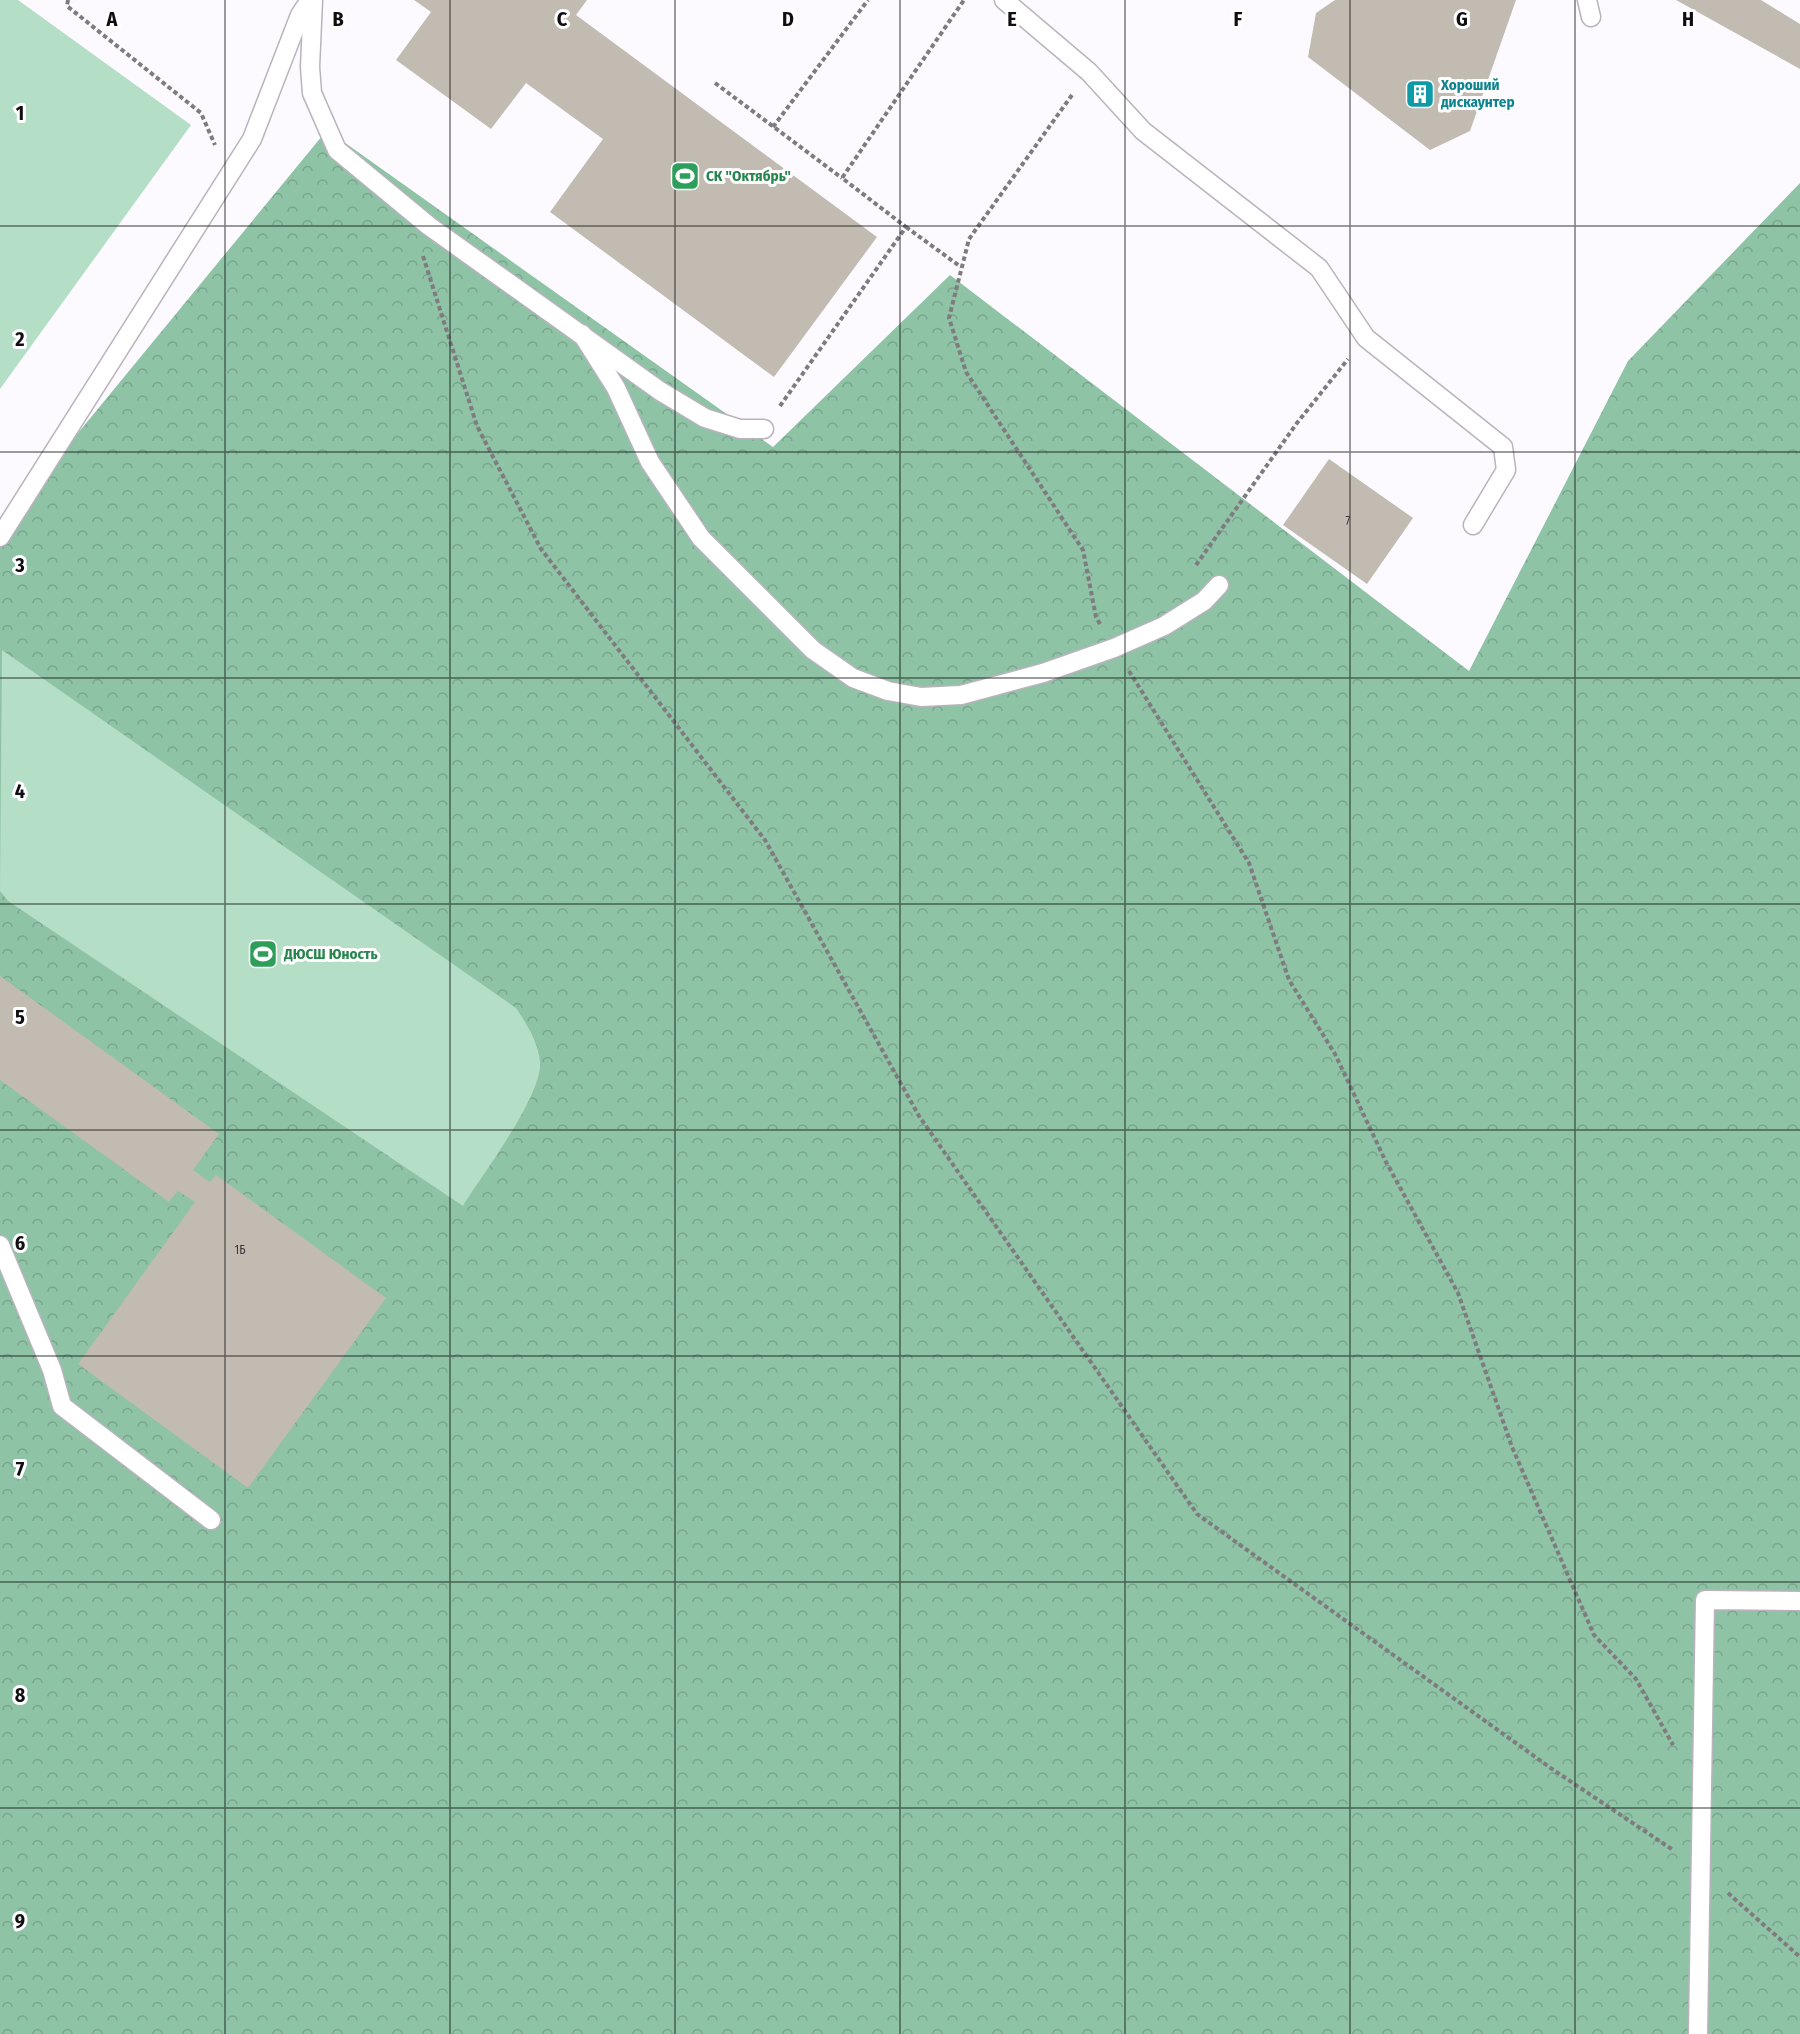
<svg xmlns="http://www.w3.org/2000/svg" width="1800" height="2034" viewBox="0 0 1800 2034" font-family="'Fira Sans Condensed',sans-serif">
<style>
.forest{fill:url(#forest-crowns)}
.pitch{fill:#b4dec5}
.building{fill:#c2bbb1}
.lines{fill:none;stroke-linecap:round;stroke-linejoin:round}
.service-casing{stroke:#bab3be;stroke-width:21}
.path{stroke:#7f7c80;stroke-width:4;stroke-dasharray:4.5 3;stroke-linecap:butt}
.service{stroke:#fff;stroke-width:18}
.grid{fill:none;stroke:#100e11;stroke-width:1.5;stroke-opacity:0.55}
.labels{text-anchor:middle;stroke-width:6;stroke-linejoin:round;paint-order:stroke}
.number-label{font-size:12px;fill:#3c3939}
.culture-label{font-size:15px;font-weight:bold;fill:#0d838f;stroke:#fff;text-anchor:start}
.leisure-label{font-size:15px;font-weight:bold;fill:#27864d;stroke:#fff;text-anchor:start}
.grid-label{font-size:20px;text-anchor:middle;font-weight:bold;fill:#100e11;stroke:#fff;stroke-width:6;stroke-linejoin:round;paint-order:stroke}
</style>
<defs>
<pattern id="forest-crowns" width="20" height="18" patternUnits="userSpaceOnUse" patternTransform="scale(1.5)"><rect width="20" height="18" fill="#8ec3a5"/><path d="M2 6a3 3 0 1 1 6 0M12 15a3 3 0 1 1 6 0" fill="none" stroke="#79a68d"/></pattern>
</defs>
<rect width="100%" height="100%" fill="#fdfaff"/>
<polygon class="forest" points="327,130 773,447 950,275 1469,671 1628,361 1800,183 1800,2034 0,2034 0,528"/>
<g class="pitch">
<polygon points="0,0 18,0 191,125 0,389"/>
<path d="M2,650L516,1008C527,1025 538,1041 540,1062C543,1095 482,1175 463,1206L8,901L0,891Z"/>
</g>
<g class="building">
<polygon points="414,0 587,0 576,15 877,237 774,377 550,212 603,139 526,83 491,129 396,60 431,12"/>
<polygon points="1335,0 1516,0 1470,131 1430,150 1308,57 1316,13"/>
<polygon points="1676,0 1761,0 1800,24 1800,69"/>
<polygon points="1329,459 1413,518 1367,584 1283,525"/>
<polygon points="0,976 219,1134 193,1170 210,1182 216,1175 386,1298 248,1488 78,1364 195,1202 178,1191 169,1202 0,1080"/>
</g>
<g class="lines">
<g class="service-casing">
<g id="service">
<polyline points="313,0 310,67 312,93 337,150 429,226 660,391 705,418 740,429 764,429"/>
<polyline points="1004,0 1089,72 1143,131 1319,268 1366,338 1503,447 1506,470 1473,525"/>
<polyline points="1587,0 1591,17"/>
<polyline points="582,334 616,388 650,462 701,538 813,650 853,678 888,691 921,697 961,695 1043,673 1114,648 1164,626 1204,601 1219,585"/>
<polyline points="0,537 252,139 300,15 310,0"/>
<polyline points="0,1245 52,1370 62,1406 211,1520"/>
<polyline points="1698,2034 1705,1600 1800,1601"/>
</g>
</g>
<g class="path">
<polyline points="68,0 67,6 201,113 215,145"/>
<polyline points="715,83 842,178"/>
<polyline points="1072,95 969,239 949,318 966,372 1083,550 1096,617 1100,624"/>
<polyline points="773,127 868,0"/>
<polyline points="906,227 961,267"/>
<polyline points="423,256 477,426 541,549 765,840 919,1116 1197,1514 1552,1769 1673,1850"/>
<polyline points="780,406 906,227 842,178 964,0"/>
<polyline points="1196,565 1297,423 1348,359"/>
<polyline points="1129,671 1249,863 1289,980 1335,1054 1386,1162 1458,1293 1512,1447 1594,1635 1636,1679 1673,1745"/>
<polyline points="1728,1893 1800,1957"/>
</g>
<use href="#service" class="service"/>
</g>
<path class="grid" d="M225,0V2034M450,0V2034M675,0V2034M900,0V2034M1125,0V2034M1350,0V2034M1575,0V2034M0,226H1800M0,452H1800M0,678H1800M0,904H1800M0,1130H1800M0,1356H1800M0,1582H1800M0,1808H1800"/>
<defs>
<g id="building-square" transform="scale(1.5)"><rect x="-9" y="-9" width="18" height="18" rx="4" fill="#0f9aa8" stroke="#fff"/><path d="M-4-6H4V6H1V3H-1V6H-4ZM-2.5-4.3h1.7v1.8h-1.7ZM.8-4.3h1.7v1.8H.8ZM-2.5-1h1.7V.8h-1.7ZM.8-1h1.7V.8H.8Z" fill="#fff"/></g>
<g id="stadium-square" transform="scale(1.5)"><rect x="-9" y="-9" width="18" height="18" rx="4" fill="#2e9e5b" stroke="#fff"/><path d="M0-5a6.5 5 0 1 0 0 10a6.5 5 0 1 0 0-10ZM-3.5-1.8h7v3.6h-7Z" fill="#fff"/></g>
</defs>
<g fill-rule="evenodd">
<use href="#building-square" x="1420" y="94"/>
<use href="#stadium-square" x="685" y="176"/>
<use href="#stadium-square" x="263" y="954"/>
</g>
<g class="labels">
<g class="number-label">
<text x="1348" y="525">7</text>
<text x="240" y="1254">1Б</text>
</g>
<g class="culture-label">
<text x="1441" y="90">Хороший<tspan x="1441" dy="17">дискаунтер</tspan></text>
</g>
<g class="leisure-label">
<text x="706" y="181">СК "Октябрь"</text>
<text x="284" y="959">ДЮСШ Юность</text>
</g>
</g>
<g class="grid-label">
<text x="112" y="26">A</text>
<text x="338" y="26">B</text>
<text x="562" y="26">C</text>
<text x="788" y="26">D</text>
<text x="1012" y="26">E</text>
<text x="1238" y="26">F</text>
<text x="1462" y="26">G</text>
<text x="1688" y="26">H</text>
<text x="20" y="120">1</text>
<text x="20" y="346">2</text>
<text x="20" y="572">3</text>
<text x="20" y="798">4</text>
<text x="20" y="1024">5</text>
<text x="20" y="1250">6</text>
<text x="20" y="1476">7</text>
<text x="20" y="1702">8</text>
<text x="20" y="1928">9</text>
</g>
</svg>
